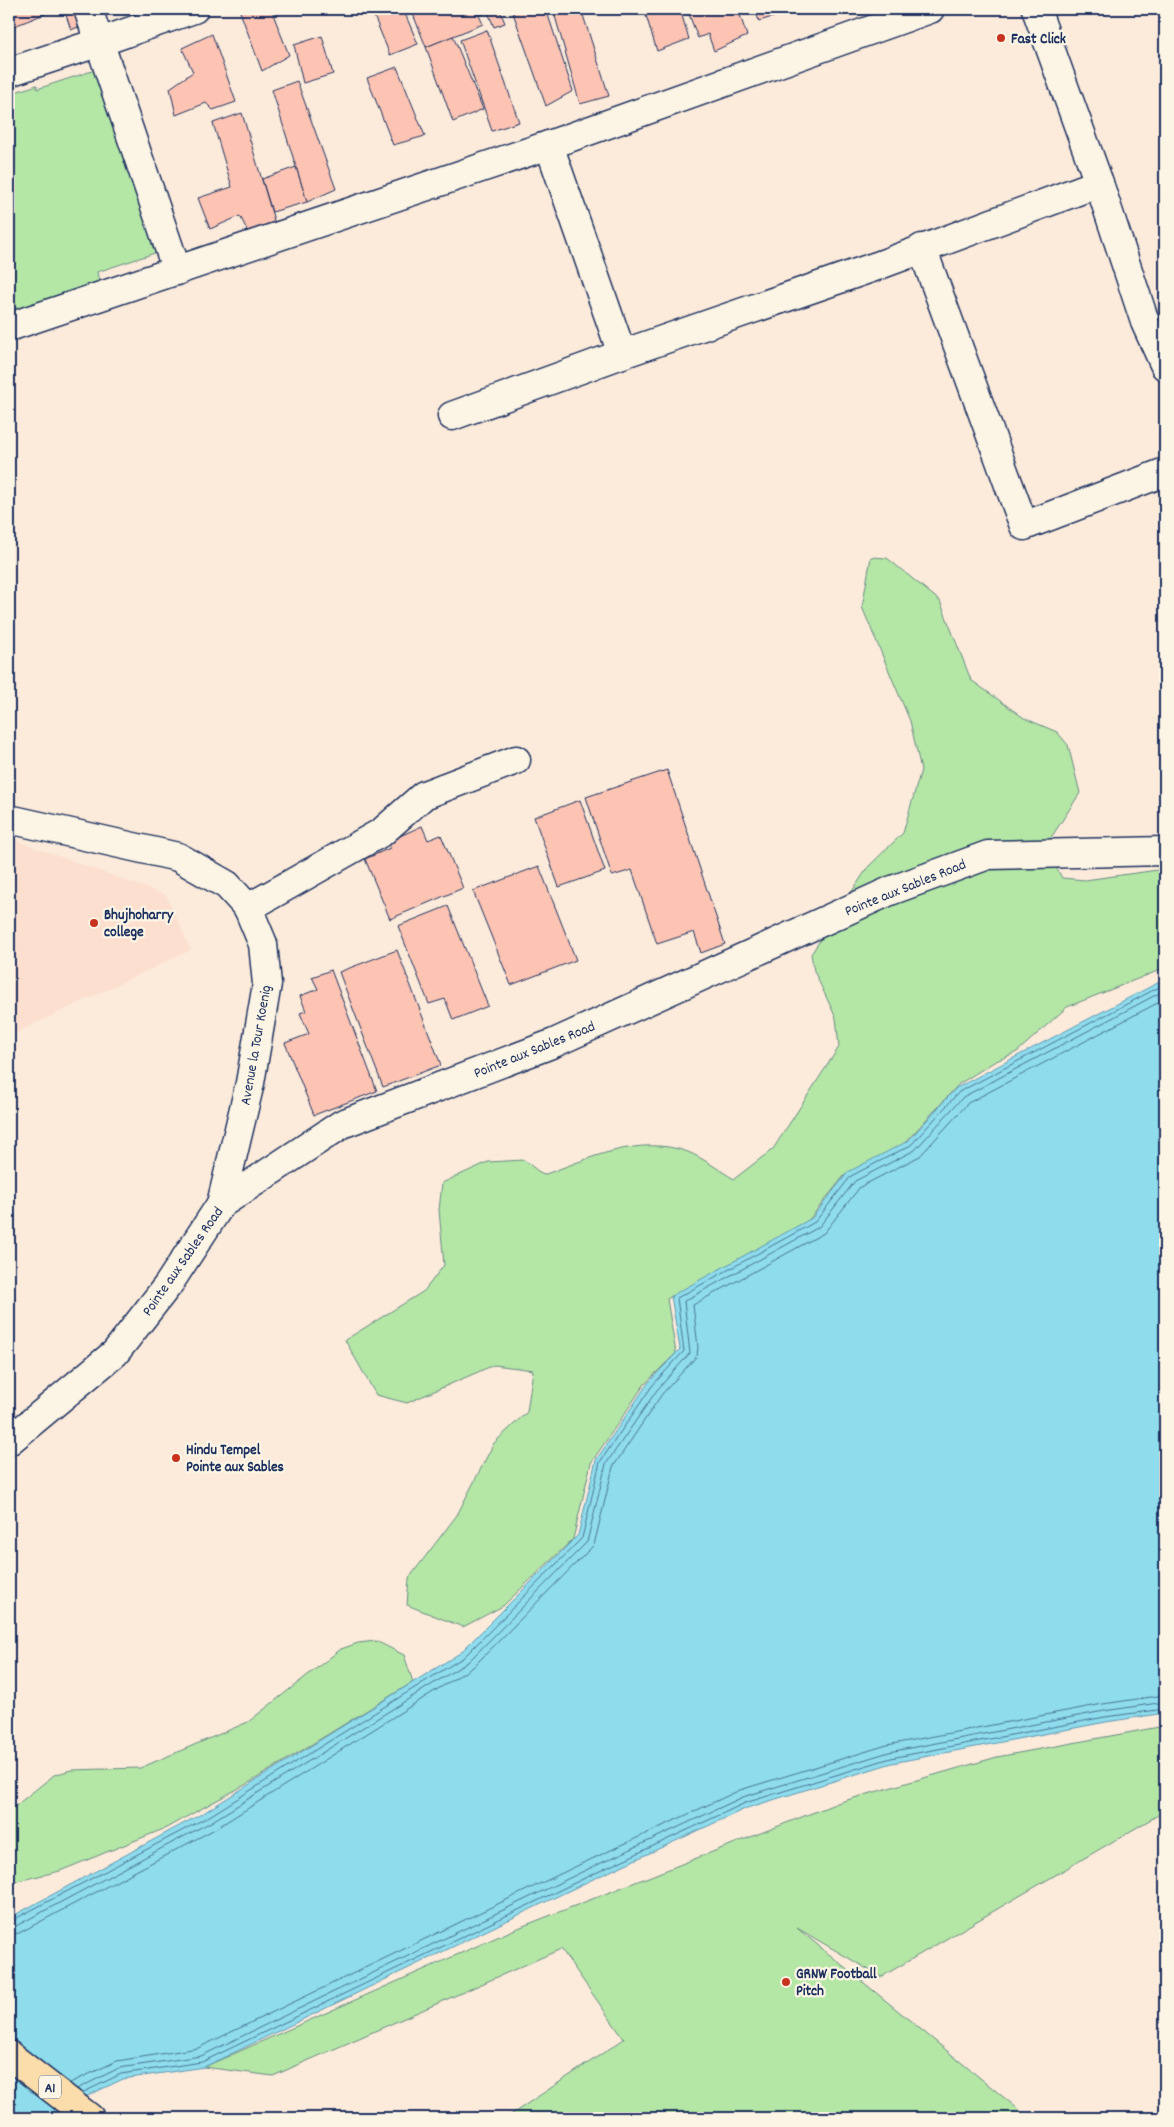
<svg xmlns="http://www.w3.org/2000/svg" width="1174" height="2127" viewBox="0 0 1174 2127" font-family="Dekko,sans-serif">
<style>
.built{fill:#fcdfcf}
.green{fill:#b4e6a6;stroke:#688a82}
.water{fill:#8edcec;stroke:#6097b3}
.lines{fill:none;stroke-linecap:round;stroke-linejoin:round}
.shore{stroke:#497497;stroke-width:1}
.building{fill:#fdc4b3;stroke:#1b2f5e}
.minor-casing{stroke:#1b2f5e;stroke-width:31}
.tertiary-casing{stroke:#1b2f5e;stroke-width:31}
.secondary-casing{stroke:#1b2f5e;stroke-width:31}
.primary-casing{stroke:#1b2f5e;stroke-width:31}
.minor{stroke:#fcf5e5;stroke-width:28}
.tertiary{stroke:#fcf5e5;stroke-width:28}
.secondary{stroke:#fcf5e5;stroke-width:28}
.primary{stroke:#fbddab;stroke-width:28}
.poi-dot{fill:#c8321e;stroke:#fcf5e5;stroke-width:2}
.labels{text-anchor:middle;stroke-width:4.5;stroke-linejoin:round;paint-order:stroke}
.shield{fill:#fcf5e5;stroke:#5e6a86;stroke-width:1}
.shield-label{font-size:14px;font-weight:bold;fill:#1b2f5e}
.poi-label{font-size:15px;font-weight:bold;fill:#1b2f5e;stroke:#fcf5e5;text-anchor:start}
.street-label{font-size:15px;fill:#1b2f5e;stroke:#fcf5e5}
</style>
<rect width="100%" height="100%" fill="#fcebdb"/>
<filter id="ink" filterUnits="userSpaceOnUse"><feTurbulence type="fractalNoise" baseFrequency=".02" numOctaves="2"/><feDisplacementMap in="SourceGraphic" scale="10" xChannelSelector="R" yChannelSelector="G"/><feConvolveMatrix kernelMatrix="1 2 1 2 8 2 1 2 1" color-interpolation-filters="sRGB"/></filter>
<g filter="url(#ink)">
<polygon class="built" points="9,838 166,895 191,950 9,1036"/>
<g class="green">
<polygon points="104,67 164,250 97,272 100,287 9,316 9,94 37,85 37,89"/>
<path d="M871,557L887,558L940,601L971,680L1024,718L1057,732L1068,745L1080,793L1045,847L1062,878L1085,880L1165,869V968L1067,1007L1017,1052L994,1062L959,1084L903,1145L844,1176L808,1221L667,1299L676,1353L644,1385L591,1463L573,1539L503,1606L463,1627L407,1605L409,1578L457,1515L494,1443L527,1412L533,1370L494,1365L407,1403L376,1395L345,1340L424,1291L444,1265L439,1210L442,1183L488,1162L524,1160L543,1175C588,1159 639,1134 688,1152C703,1158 719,1170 734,1179L773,1149L839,1047L836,1018L814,971L811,954L868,867L903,833L921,770L910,721L862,607Z"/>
<polygon points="376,1641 404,1655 413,1682 252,1781 166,1828 60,1871 9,1883 9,1811 54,1775 71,1770 140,1768 248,1722 341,1649 358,1643"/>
<polygon points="1159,1727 1165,1727 1165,1811 881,1977 797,1928 1029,2118 506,2118 624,2039 561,1949 273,2076 204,2067 513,1930 840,1802 997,1757"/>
</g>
<polygon class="water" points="1165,979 1165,1713 1106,1722 892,1763 747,1808 589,1881 204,2067 123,2079 41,2118 9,2118 9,1918 205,1812 460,1653 578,1535 596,1460 648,1383 680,1349 671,1296 812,1218 848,1172 908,1141 956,1088"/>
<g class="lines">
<g class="shore">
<polyline points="9,1922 208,1817 464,1657 582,1538 600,1462 652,1386 684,1351 677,1298 815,1222 851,1176 911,1145 959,1092 1165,984"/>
<polyline points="9,1928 16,1926 211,1822 468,1662 587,1542 606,1464 657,1390 690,1353 684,1301 819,1227 855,1181 915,1150 963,1097 1165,990"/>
<polyline points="9,1935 19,1933 215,1829 473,1667 594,1545 613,1467 662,1394 697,1356 698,1347 693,1305 824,1233 860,1187 920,1156 968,1103 1165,999"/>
<polyline points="70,2083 117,2061 198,2048 581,1864 740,1790 887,1745 1103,1704 1165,1695"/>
<polyline points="77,2089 119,2068 201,2056 584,1871 743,1797 889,1752 1104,1711 1165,1702"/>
<polyline points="82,2093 121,2074 202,2062 587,1877 745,1803 891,1758 1105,1717 1165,1709"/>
</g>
</g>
<g class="building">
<polygon points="9,9 57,9 12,27"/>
<polygon points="64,9 86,9 83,25 71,30"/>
<polygon points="239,9 271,9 289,55 262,71"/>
<polygon points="392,9 403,9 418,44 390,55 374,16"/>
<polygon points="411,9 476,9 483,24 426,47"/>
<polygon points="479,9 499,9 505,23 494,27 488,12 482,15"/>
<polygon points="517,9 546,9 573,91 546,106 512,10"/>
<polygon points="553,9 581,9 609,96 580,104"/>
<polygon points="644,9 680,9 689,39 657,51"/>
<polygon points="687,9 738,9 747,36 714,51 708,34 698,38"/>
<polygon points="755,9 785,9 787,13 759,21"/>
<polygon points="487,30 519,122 492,131 460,40"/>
<polygon points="212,34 236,102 213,110 206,103 176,115 170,88 193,72 182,48"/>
<polygon points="322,36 333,74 303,83 294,45"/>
<polygon points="453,36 483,109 453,122 426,47"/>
<polygon points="397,67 425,136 393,145 367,78"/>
<polygon points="297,81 336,189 307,202 272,90"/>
<polygon points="242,113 276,227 251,238 240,216 210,229 198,198 232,187 213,123"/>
<polygon points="296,167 307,202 272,212 262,179"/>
<polygon points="667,770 725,944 701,953 694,932 657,944 632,870 612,876 586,797"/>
<polygon points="580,800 605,871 559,887 534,817"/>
<polygon points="422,826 428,840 441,835 463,888 390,919 365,859 390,848 389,841"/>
<polygon points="539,866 576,960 511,985 473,891"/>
<polygon points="448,906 488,1006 453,1020 445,999 429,1004 398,926"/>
<polygon points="397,950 441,1065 383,1087 339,972"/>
<polygon points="331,970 377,1091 314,1115 285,1043 309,1034 300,1013 306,1011 300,996 318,989 312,977"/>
</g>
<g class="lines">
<g class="minor-casing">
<g id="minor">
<polyline points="88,9 177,271"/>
<polyline points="1036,9 1099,183 1145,322 1165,366"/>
<polyline points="9,72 100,42 194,9"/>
<polyline points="549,145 622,354"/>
<polyline points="922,248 1024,526 1165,472"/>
<polyline points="9,327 549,145 930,9"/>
<polyline points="452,416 622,354 877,266 1099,183"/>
<polyline points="248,908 382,832 424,795 516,760"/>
</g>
</g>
<g class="tertiary-casing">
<polyline id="tertiary" points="9,819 178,857 227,885 248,908 263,944 267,984 250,1083 221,1204"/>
</g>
<g class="secondary-casing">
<polyline id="secondary" points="9,1441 115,1353 168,1285 221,1204 342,1124 554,1043 890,891 988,855 1165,851"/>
</g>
<g class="primary-casing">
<polyline id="primary" points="9,2055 90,2118"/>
</g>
<use href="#minor" class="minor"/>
<use href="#tertiary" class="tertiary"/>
<use href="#secondary" class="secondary"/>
<use href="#primary" class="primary"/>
</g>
</g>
<g class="poi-dot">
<circle cx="1001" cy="38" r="5"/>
<circle cx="94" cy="923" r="5"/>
<circle cx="176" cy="1458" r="5"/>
<circle cx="786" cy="1982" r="5"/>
</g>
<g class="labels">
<rect class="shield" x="39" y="2075.5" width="22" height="23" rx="4"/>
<g class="shield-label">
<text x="50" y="2092">A1</text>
</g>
<g class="poi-label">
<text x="1011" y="43">Fast Click</text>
<text x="104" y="919">Bhujhoharry<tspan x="104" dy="17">college</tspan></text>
<text x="186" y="1454">Hindu Tempel<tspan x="186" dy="17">Pointe aux Sables</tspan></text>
<text x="796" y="1978">GRNW Football<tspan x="796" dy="17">Pitch</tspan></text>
</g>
<g class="street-label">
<text transform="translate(905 887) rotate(-22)" y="5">Pointe aux Sables Road</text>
<text transform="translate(255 1045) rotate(-80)" y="5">Avenue la Tour Koenig</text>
<text transform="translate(534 1049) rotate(-22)" y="5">Pointe aux Sables Road</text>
<text transform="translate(182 1261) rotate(-55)" y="5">Pointe aux Sables Road</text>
</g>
</g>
<rect width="1174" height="2127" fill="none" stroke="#fcf5e5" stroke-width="30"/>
<rect x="15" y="15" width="1144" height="2097" fill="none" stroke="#1b2f5e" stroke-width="2" filter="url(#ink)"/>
</svg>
